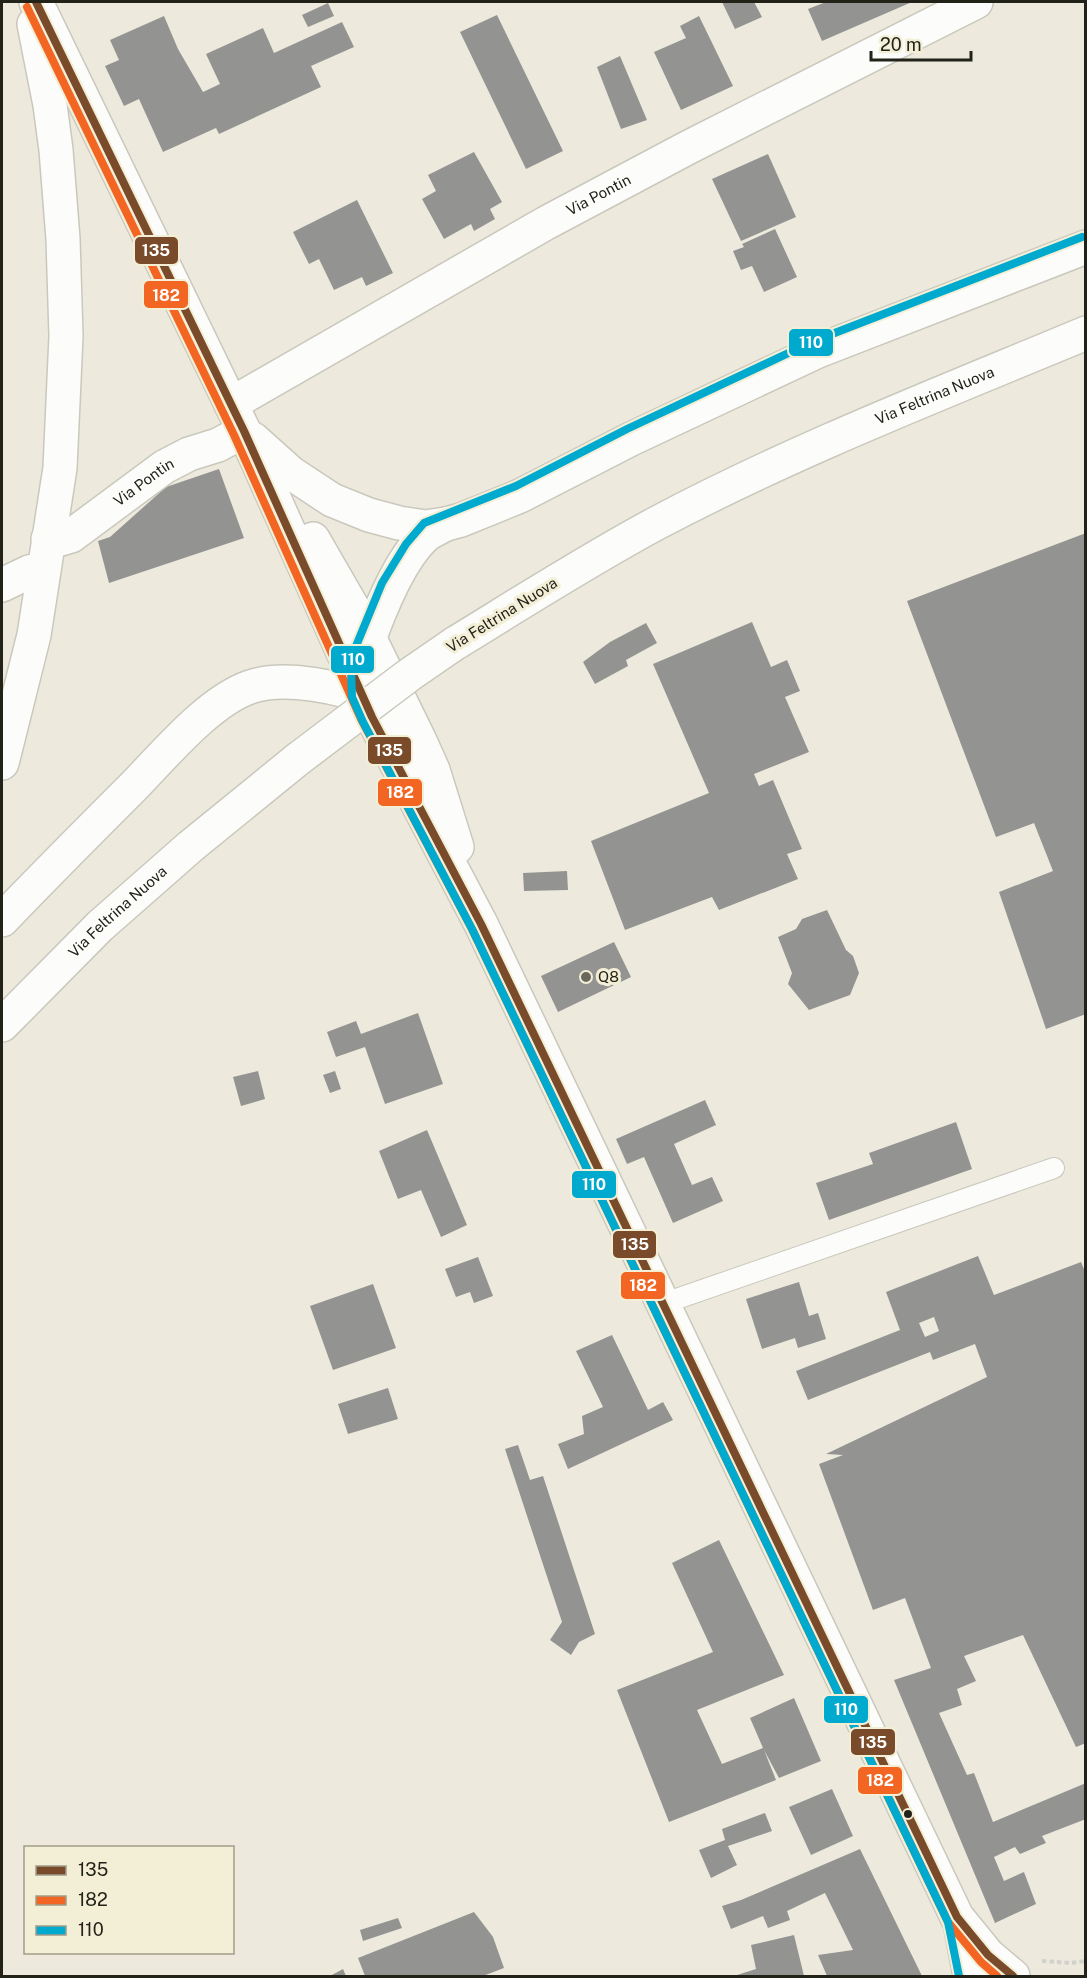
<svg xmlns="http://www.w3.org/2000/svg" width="1087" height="1978" viewBox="0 0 1087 1978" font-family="'Public Sans',sans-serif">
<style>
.building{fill:#939491;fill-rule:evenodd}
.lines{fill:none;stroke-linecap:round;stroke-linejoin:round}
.service-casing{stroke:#cac8bd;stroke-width:22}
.minor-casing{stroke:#cac8bd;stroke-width:36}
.primary-casing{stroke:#cac8bd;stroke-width:36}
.path{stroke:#d2d1cd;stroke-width:4;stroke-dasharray:4.5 3;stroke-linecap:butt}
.service{stroke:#fcfcfa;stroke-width:20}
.minor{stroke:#fcfcfa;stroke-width:33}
.primary{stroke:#fcfcfa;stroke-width:33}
.primary-bridge-casing{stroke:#cac8bd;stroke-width:36;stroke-linecap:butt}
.primary-bridge{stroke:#fcfcfa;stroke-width:33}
.bus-1-casing{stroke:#f3efd7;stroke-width:12}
.bus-2-casing{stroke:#f3efd7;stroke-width:12}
.bus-3-casing{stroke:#f3efd7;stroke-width:12}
.bus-1{stroke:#7a4b2a;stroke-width:8}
.bus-2{stroke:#f26522;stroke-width:8}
.bus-3{stroke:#00a9ce;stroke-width:8}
.poi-dot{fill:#6a685e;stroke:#f3efd7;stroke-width:2}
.bus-dot{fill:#232219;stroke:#f3efd7;stroke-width:2}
.labels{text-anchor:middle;stroke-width:6;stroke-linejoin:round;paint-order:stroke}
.street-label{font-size:15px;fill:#232219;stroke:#f3efd7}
.poi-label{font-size:15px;fill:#232219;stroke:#f3efd7;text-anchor:start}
.line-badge{stroke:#f3efd7;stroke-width:2}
.badge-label{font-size:16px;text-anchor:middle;font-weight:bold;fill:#fff}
</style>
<rect width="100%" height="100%" fill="#edeadd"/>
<g class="building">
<polygon points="722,2 754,2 762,17 735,29"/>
<polygon points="826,2 912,2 822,41 808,9"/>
<polygon points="328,3 334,16 308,27 302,15"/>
<polygon points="497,15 563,151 526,169 460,32"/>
<polygon points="164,16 178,49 203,92 220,84 206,54 263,28 274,53 342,22 354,47 311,66 321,87 219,134 216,128 163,152 139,99 124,106 105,66 119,60 110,40"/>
<polygon points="699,16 733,86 681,110 654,52 686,38 680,26"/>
<polygon points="620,56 647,120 621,129 597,67"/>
<polygon points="474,152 502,202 490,209 495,219 474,231 471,224 444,239 422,199 436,191 428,175"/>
<polygon points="768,154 796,217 741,241 712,179"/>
<polygon points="357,200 393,273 366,286 362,277 334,290 319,259 309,264 293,232"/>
<polygon points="775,229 797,277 764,292 752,266 741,270 733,251 744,247 742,244"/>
<polygon points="219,469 244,538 109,583 98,541 110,537 166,487"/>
<polygon points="1086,533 1086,1014 1046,1029 999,892 1053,871 1034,823 996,837 907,601"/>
<polygon points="752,622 771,667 787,660 800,691 785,697 809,752 754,774 759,786 773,780 802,849 787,854 798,879 719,910 712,897 625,930 591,841 709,793 653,664"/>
<polygon points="646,623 657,643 626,660 628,666 595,684 583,662 610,642"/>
<polygon points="567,871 568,890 524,891 523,873"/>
<polygon points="827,910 846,950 853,956 859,973 850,995 809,1010 788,984 792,973 778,937 796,929 802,919"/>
<polygon points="614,942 631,977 558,1012 541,976"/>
<polygon points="418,1013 443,1084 385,1104 365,1047 336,1057 327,1032 356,1021 361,1034"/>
<polygon points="258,1071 265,1099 241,1106 233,1077"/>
<polygon points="335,1071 341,1089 330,1093 323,1075"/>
<polygon points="705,1100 716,1125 674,1144 692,1185 712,1177 723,1201 673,1223 644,1157 627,1164 616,1139"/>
<polygon points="956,1122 972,1169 829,1220 816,1183 873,1164 869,1153"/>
<polygon points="427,1130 467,1225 441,1237 421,1190 398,1199 379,1151"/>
<path d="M978,1256L994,1295L1081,1262L1086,1274V1743L1076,1747L1023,1635L964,1656L976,1681L957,1689L962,1705L939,1713L967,1775L974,1773L993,1822L1086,1783V1819L1042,1836L1046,1843L1020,1854L1015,1847L994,1857L1004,1881L1024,1872L1036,1904L995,1923L894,1680L931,1668L905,1598L873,1610L819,1464L843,1455L826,1454L987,1377L975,1344L933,1360L930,1352L808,1400L796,1371L900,1330L886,1292ZM934,1317L939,1331L925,1337L919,1323Z"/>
<polygon points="478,1257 493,1296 474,1303 470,1292 456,1297 445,1269"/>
<polygon points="799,1282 809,1316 818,1313 826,1339 798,1348 795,1338 762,1349 746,1299"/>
<polygon points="373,1284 396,1348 333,1370 310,1306"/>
<polygon points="612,1335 648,1410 663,1402 673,1420 568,1469 558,1444 584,1434 582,1416 603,1407 576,1351"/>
<polygon points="388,1388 398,1419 348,1434 338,1404"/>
<polygon points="518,1445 530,1480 543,1476 595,1634 579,1642 571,1655 550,1640 562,1622 505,1449"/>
<polygon points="719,1540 784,1675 697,1710 722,1764 763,1748 750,1718 794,1698 821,1761 779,1778 764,1750 776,1780 669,1822 617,1690 713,1652 672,1563"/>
<polygon points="832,1789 853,1836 811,1855 789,1807"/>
<polygon points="765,1813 772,1831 728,1846 737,1865 711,1878 699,1850 725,1840 722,1829"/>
<polygon points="860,1849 922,1976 827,1976 818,1955 853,1950 825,1893 787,1911 790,1920 768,1928 763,1916 731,1929 722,1906 741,1900"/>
<polygon points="474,1912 493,1937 504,1968 483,1976 365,1976 358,1958"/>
<polygon points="398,1918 402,1928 363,1941 360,1930"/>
<polygon points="794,1935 804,1976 734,1976 756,1969 751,1945"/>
<polygon points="343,1969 346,1976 330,1976"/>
</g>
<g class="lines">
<g class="service-casing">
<polyline id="service" points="662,1304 1054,1168"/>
</g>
<g class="minor-casing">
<g id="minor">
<path id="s1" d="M231,404L546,223L689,147L976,2"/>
<path id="s2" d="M48,539H61L71,536L164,467L189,454L218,445L244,431"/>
<polyline points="2,585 29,572 43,569"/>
</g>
</g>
<g class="primary-casing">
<g id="primary">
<polyline points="36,2 244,431 372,717 481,924 957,1917 988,1955 1013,1976"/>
<polyline points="253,439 291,473 332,500 369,515 399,523 425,527 446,524 461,520 520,496 631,439 818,351 1086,247"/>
<polyline points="313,539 365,629 420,741 433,770 457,847"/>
<path id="s3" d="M454,644C521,603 588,560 657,523C795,450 942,393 1086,333"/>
<path d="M364,654C376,619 398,561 425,536C431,531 439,528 446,524"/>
<polyline points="2,763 34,635 60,468 66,336 63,239 56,150 50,105 34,24"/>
<path d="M2,920C44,876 87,833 130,790C162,758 207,702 250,687C284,675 342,687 374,701"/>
<path id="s4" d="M2,1025L100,926L191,846L298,759"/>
<polyline points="960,1922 970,1976"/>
</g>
</g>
<polyline class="path" points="1042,1961 1070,1963 1086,1961"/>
<use href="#service" class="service"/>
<use href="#minor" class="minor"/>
<use href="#primary" class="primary"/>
<g class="primary-bridge-casing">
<polyline id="primary-bridge" points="298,759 409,675 454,644"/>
</g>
<use href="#primary-bridge" class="primary-bridge"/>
<g class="bus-1-casing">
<polyline id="bus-1" points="36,2 244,431 372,717 481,924 957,1917 988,1955 1013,1976"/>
</g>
<g class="bus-2-casing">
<polyline id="bus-2" points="27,7 234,435 362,721 472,929 948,1922 981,1962 997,1976"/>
</g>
<g class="bus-3-casing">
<polyline id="bus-3" points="959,1976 948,1922 472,929 363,722 352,697 351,668 354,651 382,583 406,544 424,523 516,486 627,429 814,341 1082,237"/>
</g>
<use href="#bus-1" class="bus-1"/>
<use href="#bus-2" class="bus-2"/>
<use href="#bus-3" class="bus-3"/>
</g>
<circle class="poi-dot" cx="586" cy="977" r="6"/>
<circle class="bus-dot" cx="908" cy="1814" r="5"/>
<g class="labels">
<g class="street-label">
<text dy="5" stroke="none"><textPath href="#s1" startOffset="423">Via Pontin</textPath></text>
<text dy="5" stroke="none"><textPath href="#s3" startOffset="542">Via Feltrina Nuova</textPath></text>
<text dy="5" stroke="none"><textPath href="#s2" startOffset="114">Via Pontin</textPath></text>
<text transform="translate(502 615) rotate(-32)" y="5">Via Feltrina Nuova</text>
<text dy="5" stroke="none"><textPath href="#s4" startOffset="162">Via Feltrina Nuova</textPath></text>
</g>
<g class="poi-label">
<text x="598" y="982">Q8</text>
</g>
</g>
<g class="line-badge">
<rect x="134" y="236" width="45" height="29" rx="6" fill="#7a4b2a"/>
<rect x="143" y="280" width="46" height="29" rx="6" fill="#f26522"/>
<rect x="788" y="328" width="46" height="29" rx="6" fill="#00a9ce"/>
<rect x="330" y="645" width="45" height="29" rx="6" fill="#00a9ce"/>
<rect x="367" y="736" width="45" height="29" rx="6" fill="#7a4b2a"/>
<rect x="377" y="778" width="46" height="29" rx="6" fill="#f26522"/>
<rect x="571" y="1170" width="46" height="29" rx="6" fill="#00a9ce"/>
<rect x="612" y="1230" width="45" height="29" rx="6" fill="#7a4b2a"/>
<rect x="620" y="1271" width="46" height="29" rx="6" fill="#f26522"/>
<rect x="823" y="1695" width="46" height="29" rx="6" fill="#00a9ce"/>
<rect x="850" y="1728" width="46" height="28" rx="6" fill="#7a4b2a"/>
<rect x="857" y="1766" width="46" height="29" rx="6" fill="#f26522"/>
</g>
<g class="badge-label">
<text x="156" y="256">135</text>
<text x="166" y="301">182</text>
<text x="811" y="348">110</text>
<text x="353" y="665">110</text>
<text x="389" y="756">135</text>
<text x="400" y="798">182</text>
<text x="594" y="1190">110</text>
<text x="635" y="1250">135</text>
<text x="643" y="1291">182</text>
<text x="846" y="1715">110</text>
<text x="873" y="1748">135</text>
<text x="880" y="1786">182</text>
</g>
<rect width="1087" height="1978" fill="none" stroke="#232219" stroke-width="6"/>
<rect x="24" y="1846" width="210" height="108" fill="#f3efd7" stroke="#a09d8b" stroke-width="1.5"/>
<rect x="36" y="1866" width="30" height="9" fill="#7a4b2a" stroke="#a09d8b" stroke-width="1.5"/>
<text x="78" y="1876" font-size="18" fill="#232219">135</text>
<rect x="36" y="1896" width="30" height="9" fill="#f26522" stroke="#a09d8b" stroke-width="1.5"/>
<text x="78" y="1906" font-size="18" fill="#232219">182</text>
<rect x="36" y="1926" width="30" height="9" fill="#00a9ce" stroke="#a09d8b" stroke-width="1.5"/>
<text x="78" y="1936" font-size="18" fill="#232219">110</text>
<path d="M871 51v9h100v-9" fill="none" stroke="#232219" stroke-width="3"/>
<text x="880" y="51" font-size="18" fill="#232219" stroke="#f3efd7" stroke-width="4.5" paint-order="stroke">20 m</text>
</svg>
